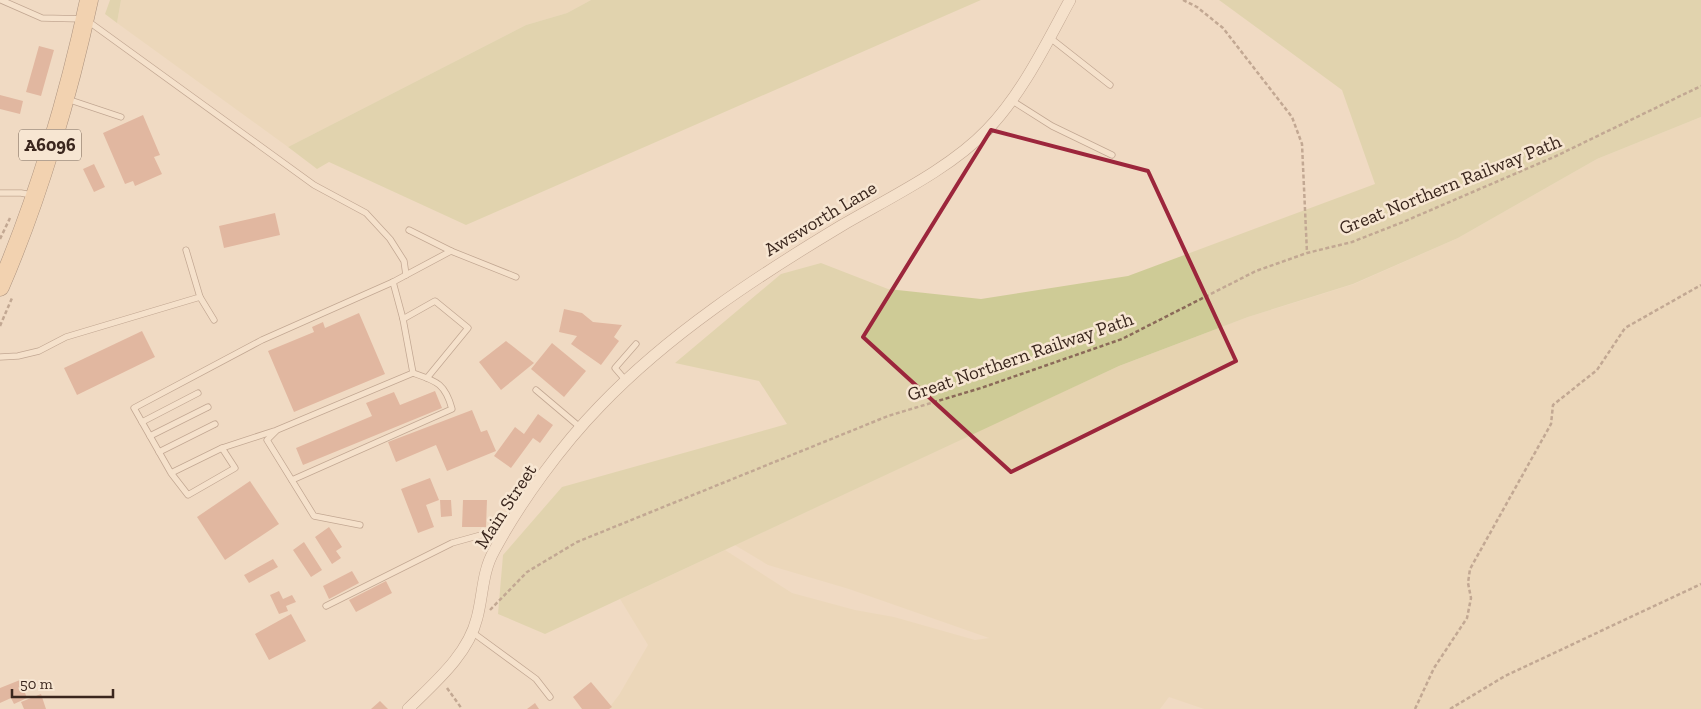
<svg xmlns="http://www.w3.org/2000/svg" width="1701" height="709" viewBox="0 0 1701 709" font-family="'Zilla Slab',serif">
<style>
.farmland{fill:#e6d3b0}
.green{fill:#cecb96}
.building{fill:#cf8c77}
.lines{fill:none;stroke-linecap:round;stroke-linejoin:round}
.service-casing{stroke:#8b6a59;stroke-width:7}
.minor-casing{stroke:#8b6a59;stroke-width:12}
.primary-casing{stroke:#583a2d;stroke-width:19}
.path{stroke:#8b6a59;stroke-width:2.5;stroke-dasharray:4 2.5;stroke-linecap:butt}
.service{stroke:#fae9d6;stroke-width:5.5}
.minor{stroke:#fae9d6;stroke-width:11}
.primary{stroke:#f4c899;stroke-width:18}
.marked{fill:none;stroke:#9c263c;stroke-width:4;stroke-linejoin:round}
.labels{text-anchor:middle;stroke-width:5;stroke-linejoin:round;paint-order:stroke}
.shield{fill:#f7e6d2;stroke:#736053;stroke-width:1}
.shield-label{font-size:18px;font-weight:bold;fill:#3a261d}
.street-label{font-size:19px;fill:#3a261d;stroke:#f7e6d2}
</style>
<rect width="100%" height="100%" fill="#f0dac3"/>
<g class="farmland">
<polygon points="121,0 591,0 567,13 526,25 288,147 117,23"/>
<polygon points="1701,117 1701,709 1204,709 1169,697 1160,709 608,709 619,695 648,645 620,599 725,550 792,593 855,610 894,617 975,640 989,638 849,589 768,565 733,544 1119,366 1248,317 1354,284 1458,238 1597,159"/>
</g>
<g class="green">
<polygon points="110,0 121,0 117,23 105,14"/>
<polygon points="591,0 981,0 466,225 329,162 317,169 288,147 526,25 567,13"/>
<polygon points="1219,0 1701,0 1701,117 1597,159 1458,238 1353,284 1248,317 1119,366 545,634 498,614 503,555 562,487 787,424 759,381 675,363 781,274 821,263 888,289 981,299 1128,276 1375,184 1342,90"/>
</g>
<g class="building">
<polygon points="39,46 54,50 41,96 26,92"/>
<polygon points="0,95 23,101 20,114 0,109"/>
<polygon points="143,115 160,155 154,157 162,174 135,186 133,181 125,184 103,133"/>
<polygon points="94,164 105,187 94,192 83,169"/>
<polygon points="275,213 280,235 224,248 219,226"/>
<polygon points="564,309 582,313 593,322 622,325 614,337 619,341 601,365 571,344 577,336 559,332"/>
<polygon points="359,313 385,374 294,412 268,351 314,332 312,327 323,322 325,328"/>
<polygon points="142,331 155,357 77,395 64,368"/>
<polygon points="506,341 534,363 501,390 479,362"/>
<polygon points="552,343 586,371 564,397 531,369"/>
<polygon points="435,391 442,408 303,465 296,448 372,416 366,403 394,392 400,405"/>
<polygon points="472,410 481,432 487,430 496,451 447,471 436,445 396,462 388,442"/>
<polygon points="538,414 553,425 540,443 533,438 511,468 494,456 515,427 524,434"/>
<polygon points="430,478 439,500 426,505 434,527 418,533 401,489"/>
<polygon points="250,481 279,524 225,560 197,517"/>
<polygon points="440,500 451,500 452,516 441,517"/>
<polygon points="463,500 487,500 486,527 462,527"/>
<polygon points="329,527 342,547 336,551 341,558 332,564 315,537"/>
<polygon points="304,542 322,570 311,577 293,550"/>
<polygon points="273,559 278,567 249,583 244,575"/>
<polygon points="352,571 359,583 329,599 323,586"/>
<polygon points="386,581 392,593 356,612 349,600"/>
<polygon points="279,591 283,599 292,595 296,602 286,606 288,611 279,614 270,595"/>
<polygon points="291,614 306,641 269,660 255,634"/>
<polygon points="20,680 27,698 14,704 11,698 0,703 0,688"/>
<polygon points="591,682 612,707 609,709 582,709 573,697"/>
<polygon points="41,694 46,709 24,709 21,702"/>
<polygon points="380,701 388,709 371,709"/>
<polygon points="535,703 539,709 527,709"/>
</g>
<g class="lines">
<g class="service-casing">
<g id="service">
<polyline points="1,0 42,18 85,19 314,185 366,213 390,239 404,261 406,275 393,282 262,340 134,408 171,473 188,495 235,468 222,448 171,473"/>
<polyline points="1049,37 1110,85"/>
<polyline points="67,99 121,117"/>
<polyline points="1011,100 1052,126 1112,155"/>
<polyline points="0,193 21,193 32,195"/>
<polyline points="409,230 451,251"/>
<polyline points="406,275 451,251 516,277"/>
<polyline points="200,297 214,320"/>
<polyline points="403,319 435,301 468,328 427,378"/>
<polyline points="0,357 18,356 39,351 66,337 200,297 186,250"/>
<polyline points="627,382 615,368 636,344"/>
<polyline points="536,390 581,428"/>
<polyline points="142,422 198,393"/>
<polyline points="150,436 208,407"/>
<polyline points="222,448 274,431"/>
<polyline points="159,452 215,424"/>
<path d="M292,480L452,409C445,383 436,381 413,373"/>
<polyline points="360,525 314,516 267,440 277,430 413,373 403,319 393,282"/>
<polyline points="326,606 452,543 506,528"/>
<polyline points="472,632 536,679 550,697"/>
</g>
</g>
<g class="minor-casing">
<path id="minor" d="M408,709C434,683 468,655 477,618C483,596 482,572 494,551C520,502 562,445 600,406C669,334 756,277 841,226C887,199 950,169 987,130C1022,94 1046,44 1070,0"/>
</g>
<g class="primary-casing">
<path id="primary" d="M0,287C38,199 69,94 89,0"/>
</g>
<g class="path">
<polyline points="1183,0 1197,7 1223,28 1292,117 1302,144 1307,253"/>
<polyline points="0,239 10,218"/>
<polyline points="0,326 12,298"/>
<polyline points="490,610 527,572 577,542 888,416 981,388 1122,339 1256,271 1307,253 1352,242 1403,222 1554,157 1701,86"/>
<polyline points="447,688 462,709"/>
<polyline points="1415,709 1434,668 1467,618 1471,598 1468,583 1470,569 1551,424 1553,405 1597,370 1625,328 1701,285"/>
<polyline points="1450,709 1505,676 1701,584"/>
</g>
<use href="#service" class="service"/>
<use href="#minor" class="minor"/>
<use href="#primary" class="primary"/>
</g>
<path d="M0 0H1701V709H0ZM991,130L1148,171L1236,361L1011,472L863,337Z" fill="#f0dac3" fill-opacity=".55" fill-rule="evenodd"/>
<path class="marked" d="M991,130L1148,171L1236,361L1011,472L863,337Z"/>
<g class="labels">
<rect class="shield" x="19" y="129.5" width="62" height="31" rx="4"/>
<g class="shield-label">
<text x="50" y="151">A6096</text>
</g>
<g class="street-label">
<text transform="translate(1450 184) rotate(-22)" y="7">Great Northern Railway Path</text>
<text transform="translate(820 218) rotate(-31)" y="7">Awsworth Lane</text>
<text transform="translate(1020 356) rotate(-19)" y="7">Great Northern Railway Path</text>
<text transform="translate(505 506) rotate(-57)" y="7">Main Street</text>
</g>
</g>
<path d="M12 689v8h101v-8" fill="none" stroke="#3a261d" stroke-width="2.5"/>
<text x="20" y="689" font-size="15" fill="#3a261d" stroke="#f7e6d2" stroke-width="4" paint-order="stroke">50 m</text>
</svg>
